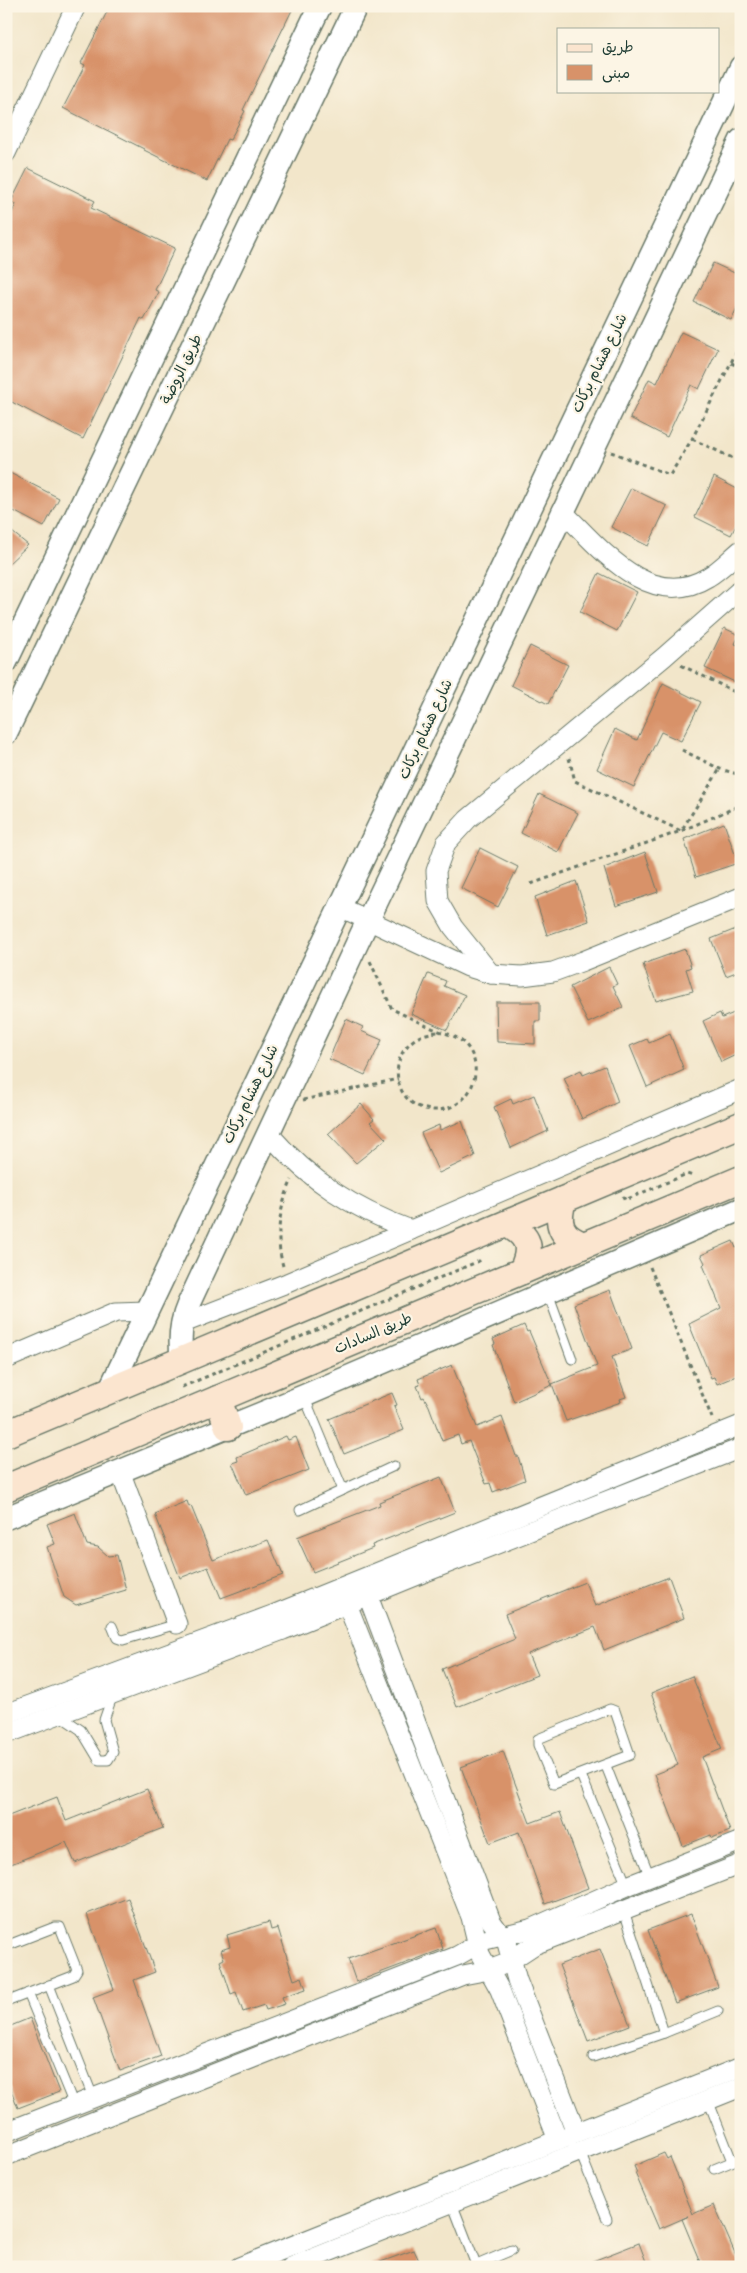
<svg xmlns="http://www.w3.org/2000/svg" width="747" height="2273" viewBox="0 0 747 2273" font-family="Pangolin,'Playpen Sans Arabic',sans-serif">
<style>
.building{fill:#d89269}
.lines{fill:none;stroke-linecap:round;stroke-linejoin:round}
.service-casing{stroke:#697868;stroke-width:11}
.minor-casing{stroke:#697868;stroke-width:21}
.tertiary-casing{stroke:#697868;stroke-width:25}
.secondary-casing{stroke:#697868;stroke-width:29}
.path{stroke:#697868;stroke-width:3;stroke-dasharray:4 4;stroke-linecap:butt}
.service{stroke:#fff;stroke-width:9}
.minor{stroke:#fff;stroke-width:19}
.tertiary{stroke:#fff;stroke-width:22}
.secondary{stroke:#fbe5cf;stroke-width:26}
.labels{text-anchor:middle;stroke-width:4.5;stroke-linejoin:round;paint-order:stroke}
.street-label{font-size:15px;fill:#1f3d34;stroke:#fcf5e5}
</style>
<rect width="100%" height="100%" fill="#fcf5e5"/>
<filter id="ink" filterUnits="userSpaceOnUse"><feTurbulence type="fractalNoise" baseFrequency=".02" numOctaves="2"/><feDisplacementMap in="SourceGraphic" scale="10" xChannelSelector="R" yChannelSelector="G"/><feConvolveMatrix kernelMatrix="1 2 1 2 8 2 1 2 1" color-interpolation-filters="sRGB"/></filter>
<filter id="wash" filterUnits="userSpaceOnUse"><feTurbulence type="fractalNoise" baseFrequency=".0096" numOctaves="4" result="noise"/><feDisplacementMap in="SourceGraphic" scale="20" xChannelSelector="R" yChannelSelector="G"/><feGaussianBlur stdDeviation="1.12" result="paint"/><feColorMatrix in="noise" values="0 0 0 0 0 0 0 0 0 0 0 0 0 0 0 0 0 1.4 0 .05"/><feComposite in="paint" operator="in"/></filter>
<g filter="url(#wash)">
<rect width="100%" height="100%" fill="#f2e6ca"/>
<g id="blocks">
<g class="building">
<polygon points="110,6 294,6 243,110 245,111 230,140 227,139 207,181 144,150 144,149 63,108 85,65 81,63"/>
<polygon points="28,168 95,201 91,208 175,248 155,290 159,292 144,320 141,318 83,439 6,399 6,225 16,204 11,202"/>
<polygon points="713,263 741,276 741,300 731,320 694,302"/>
<polygon points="681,332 718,349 699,389 691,385 667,437 630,418 649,379 657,383"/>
<polygon points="6,471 59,498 44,527 6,507"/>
<polygon points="714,477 741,491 741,516 731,535 695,517"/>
<polygon points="631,488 667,506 648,546 611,527"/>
<polygon points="6,527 28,545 6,566"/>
<polygon points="599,573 637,592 617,631 580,612"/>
<polygon points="724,628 739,635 735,644 741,646 741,685 705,668"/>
<polygon points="530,646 568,665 548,704 511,685"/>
<polygon points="663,683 701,702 681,741 661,732 634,787 597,769 615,729 637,740"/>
<polygon points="539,794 578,813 558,852 521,833"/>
<polygon points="724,823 738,863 696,877 684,839"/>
<polygon points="480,848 518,867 498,907 461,888"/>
<polygon points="645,852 658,892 616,906 604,868"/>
<polygon points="576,881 589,921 547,935 535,897"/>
<polygon points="741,927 741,970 726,976 711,939"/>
<polygon points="685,949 691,967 686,969 693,991 656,1001 643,964"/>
<polygon points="609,967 617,984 613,986 623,1007 588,1023 570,987"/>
<polygon points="428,974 446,981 444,986 465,995 447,1030 411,1014"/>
<polygon points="496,1002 540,1002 540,1021 535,1021 535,1044 497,1042"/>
<polygon points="741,1010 741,1044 735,1047 738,1054 721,1062 703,1021 720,1013 722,1018"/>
<polygon points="346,1019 363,1027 361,1031 382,1040 365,1075 329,1059"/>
<polygon points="670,1034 684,1070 647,1087 630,1046 647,1039 649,1043"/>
<polygon points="605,1066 618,1102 582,1119 564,1078 581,1070 583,1075"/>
<polygon points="534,1095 548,1131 511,1148 494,1107 511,1099 513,1104"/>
<polygon points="361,1104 374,1119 370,1122 386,1139 356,1163 328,1134"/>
<polygon points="462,1121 475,1156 439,1173 421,1133 439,1125 440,1130"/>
<polygon points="733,1241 736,1248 741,1246 741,1374 717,1384 714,1377 711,1378 689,1324 721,1308 703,1265 705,1263 701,1255"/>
<polygon points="610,1290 632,1349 612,1357 626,1397 620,1399 621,1402 566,1421 552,1384 597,1366 574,1304"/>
<polygon points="524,1325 527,1332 529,1331 552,1385 514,1402 493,1345 495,1344 493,1339"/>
<polygon points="452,1365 477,1427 502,1417 516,1456 518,1456 525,1480 493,1492 490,1483 486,1484 469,1441 461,1444 458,1435 442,1441 429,1406 424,1397 422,1398 417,1386 420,1385 418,1379"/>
<polygon points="392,1393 397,1405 394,1406 404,1430 344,1454 329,1419"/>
<polygon points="286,1436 288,1440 296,1437 309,1470 246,1495 232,1463 238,1461 237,1457"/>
<polygon points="441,1477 455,1512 372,1545 373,1548 313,1572 297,1537 380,1505 379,1502"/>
<polygon points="187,1501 189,1507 191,1506 213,1560 268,1540 283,1575 221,1598 208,1567 180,1578 155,1514"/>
<polygon points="75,1513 87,1545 98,1547 108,1556 117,1555 126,1590 76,1605 64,1597 47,1547 55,1544 47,1524"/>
<polygon points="669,1577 684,1618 604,1650 595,1627 528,1654 537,1675 457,1707 442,1669 515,1639 505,1614 585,1582 595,1606"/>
<polygon points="692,1676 722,1749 702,1757 730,1831 712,1838 711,1835 683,1846 655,1774 678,1765 651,1693"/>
<polygon points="503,1751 530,1823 560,1812 588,1888 545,1904 519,1832 490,1843 461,1767"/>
<polygon points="147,1789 163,1828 75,1863 66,1842 6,1866 6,1817 57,1797 66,1821"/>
<polygon points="128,1898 155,1972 134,1980 161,2056 120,2071 93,1997 114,1989 87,1914"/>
<polygon points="691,1914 718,1987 675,2003 648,1930"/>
<polygon points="269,1922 271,1930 278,1928 294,1980 302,1977 306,1989 282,1997 285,2004 266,2010 264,2005 243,2012 236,1992 231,1994 220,1961 224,1959 221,1950 230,1947 227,1935"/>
<polygon points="436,1928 443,1949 356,1982 348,1959"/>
<polygon points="600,1949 630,2025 588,2041 559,1965"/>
<polygon points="30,2018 59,2092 18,2108 6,2077 6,2028"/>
<polygon points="664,2153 667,2159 670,2157 693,2214 714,2205 741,2267 702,2267 682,2219 689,2216 659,2229 635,2173 637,2173 634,2166"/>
<polygon points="639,2243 648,2267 580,2267 580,2266"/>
<polygon points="414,2250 422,2267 373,2267 372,2265"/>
</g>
</g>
</g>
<g filter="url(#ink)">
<use href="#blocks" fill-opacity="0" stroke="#697868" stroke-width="1"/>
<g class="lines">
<g class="service-casing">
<g id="service">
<polyline points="548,1293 572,1359"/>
<polyline points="304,1396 343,1490"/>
<polyline points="300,1510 394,1466"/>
<polyline points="112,1626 117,1638 123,1640 177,1624"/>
<polygon points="610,1709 615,1711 630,1755 554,1784 538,1745 538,1739"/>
<polyline points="59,1715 81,1730 99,1760 108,1760 113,1752 104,1720 112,1697"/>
<polyline points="606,1766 650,1877"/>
<polyline points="581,1775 627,1886"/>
<polyline points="624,1911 664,2033"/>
<polyline points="6,1946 55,1927 60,1927 77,1970 73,1976 6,2002"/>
<polyline points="49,1985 93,2097"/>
<polyline points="28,1993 74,2105"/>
<polyline points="593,2057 664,2033 718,2011"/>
<polyline points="708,2100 732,2161"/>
<polyline points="580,2152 607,2219"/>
<polyline points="714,2169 741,2158"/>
<polyline points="452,2203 476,2265"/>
<polyline points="472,2267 512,2250"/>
</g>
</g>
<g class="minor-casing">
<g id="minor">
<polyline points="6,153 76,6"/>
<path d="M562,511C599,547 650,613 708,577C720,570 730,559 741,550"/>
<polyline points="340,907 468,967 491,974 522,976 553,972 583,961 741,897"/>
<polyline points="491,974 453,927 438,901 436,871 446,843 468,819 664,657 741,589"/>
<path d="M269,1134C310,1181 352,1208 411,1230"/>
<polyline points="181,1324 287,1283 741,1089"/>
<polyline points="6,1359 116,1312 147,1311"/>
<polyline points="120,1471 177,1624"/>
<polyline points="368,1596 491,1921 507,1943 517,1980 576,2132"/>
<polyline points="347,1604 471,1917 480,1954 500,1990 558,2140"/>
<polyline points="6,1714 275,1614 741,1425"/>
<polyline points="6,1734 283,1630 418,1575 741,1448"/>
<polyline points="6,2132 457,1956 485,1940 530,1929 627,1886 741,1841"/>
<polyline points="6,2156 463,1975 489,1970 505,1964 534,1945 741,1864"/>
<polyline points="239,2267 741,2067"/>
<polyline points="291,2267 741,2087"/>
</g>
</g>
<g class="tertiary-casing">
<g id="tertiary">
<polyline points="6,662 320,6"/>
<polyline points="6,733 356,6"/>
<path d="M182,1360C179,1340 180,1323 188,1305L368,920L741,140"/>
<polyline points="109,1391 741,67"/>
<polyline points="6,1518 304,1396 741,1209"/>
</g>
</g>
<g class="secondary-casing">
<g id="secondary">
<path d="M563,1200C556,1224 560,1236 583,1245"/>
<path d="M507,1224C529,1236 533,1247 522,1271"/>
<polyline points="218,1399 228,1427"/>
<polyline points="6,1434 741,1125"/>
<polyline points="6,1488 741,1179"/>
</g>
</g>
<g class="path">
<polyline points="731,363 741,367"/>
<polyline points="692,439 741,462"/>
<polyline points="611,452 670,475 692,439 741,343"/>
<polyline points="681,665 741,695"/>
<polyline points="682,750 720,769 741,775"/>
<polyline points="569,758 575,781 681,831 720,769"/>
<polyline points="531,884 681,831 741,805"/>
<path d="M370,961L392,1009C407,1016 421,1024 437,1030C441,1032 446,1033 451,1035C467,1041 477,1057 475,1074C474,1083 470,1092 464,1098C456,1106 447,1110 436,1110C384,1110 384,1034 439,1032"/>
<polyline points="303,1100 398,1079"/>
<polyline points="623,1196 625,1200 687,1174 693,1176"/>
<path d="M283,1266C275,1237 279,1207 292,1180"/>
<polyline points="650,1267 712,1418"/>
<polyline points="182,1387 479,1261 481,1266"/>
</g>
<use href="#service" class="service"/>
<use href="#minor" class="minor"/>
<use href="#tertiary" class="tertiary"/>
<use href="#secondary" class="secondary"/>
</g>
</g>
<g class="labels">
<g class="street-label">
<text transform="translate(599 363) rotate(-64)" y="5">شارع هشام بركات</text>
<text transform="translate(181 369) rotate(-64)" y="5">طريق الروضة</text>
<text transform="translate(425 729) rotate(-65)" y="5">شارع هشام بركات</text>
<text transform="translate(250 1094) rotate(-64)" y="5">شارع هشام بركات</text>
<text transform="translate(373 1333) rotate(-23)" y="5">طريق السادات</text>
</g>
</g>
<rect width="747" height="2273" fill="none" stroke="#fcf5e5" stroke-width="25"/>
<rect x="557" y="28" width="162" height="65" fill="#fcf5e5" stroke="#a4ab9e"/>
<rect x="567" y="44" width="25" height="8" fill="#fbe5cf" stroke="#a4ab9e"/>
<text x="602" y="52" font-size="15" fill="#1f3d34">طريق</text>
<rect x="567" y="65" width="25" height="15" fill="#d89269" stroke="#a4ab9e"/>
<text x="602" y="78" font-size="15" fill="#1f3d34">مبنى</text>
</svg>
